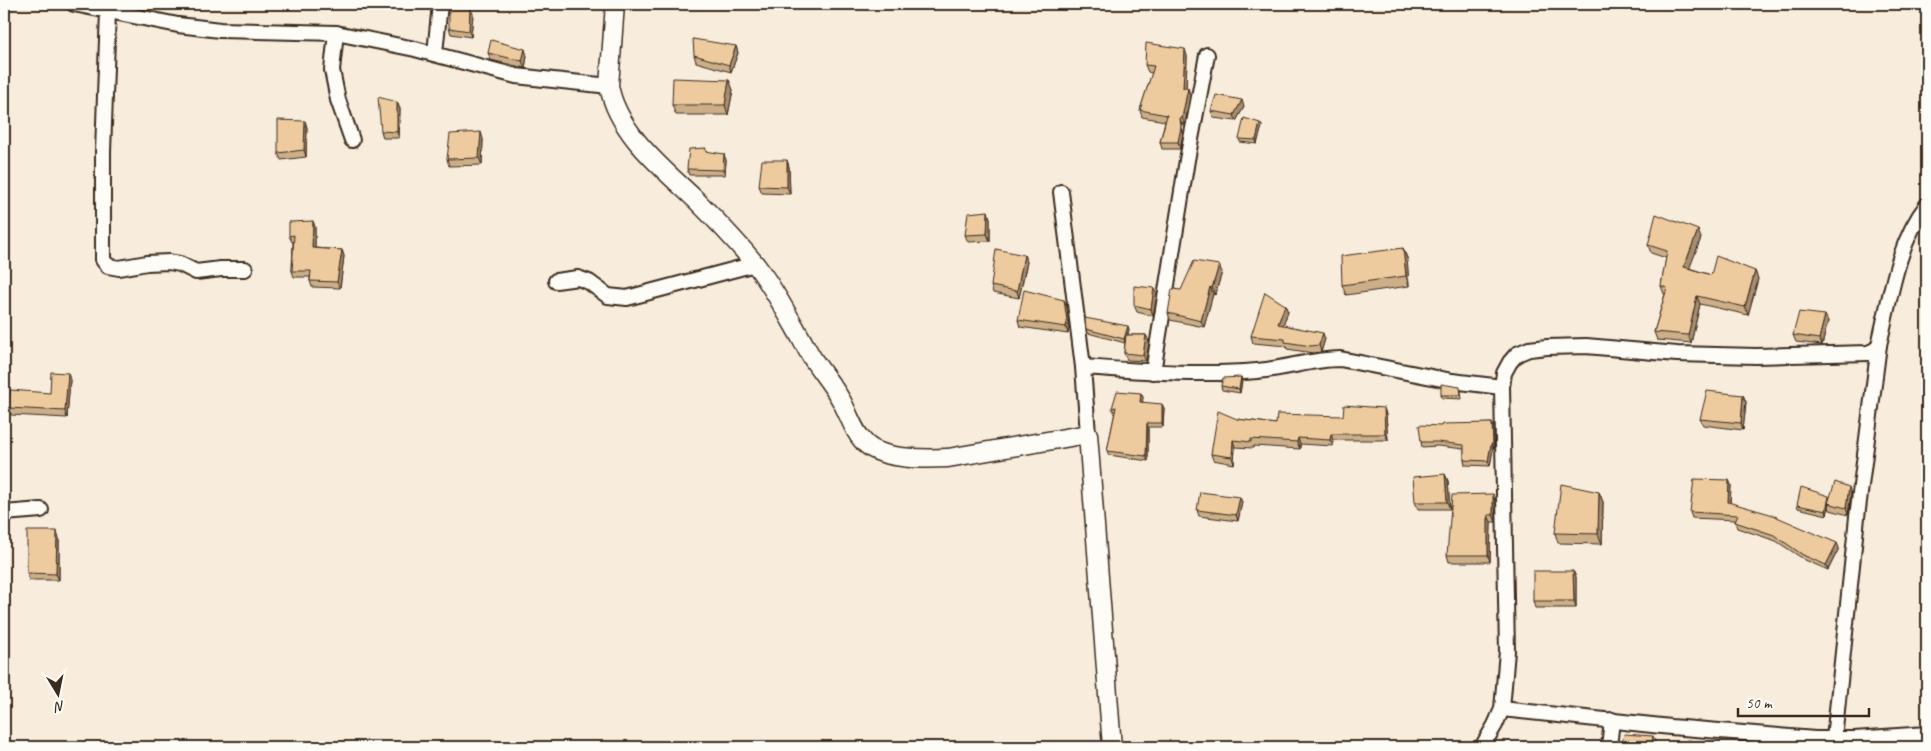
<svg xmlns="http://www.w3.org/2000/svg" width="1931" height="751" viewBox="0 0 1931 751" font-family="Caveat,sans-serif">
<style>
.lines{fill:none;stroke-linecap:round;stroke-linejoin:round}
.minor-casing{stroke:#3b2a1e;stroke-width:18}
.tertiary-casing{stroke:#3b2a1e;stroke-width:21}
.minor{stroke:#fdfcf7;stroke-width:14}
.tertiary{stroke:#fdfcf7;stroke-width:18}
.wall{fill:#ccaf88;stroke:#3b2a1e}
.shaded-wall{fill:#a68e6f;stroke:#3b2a1e}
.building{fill:#edcb9e;stroke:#3b2a1e}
</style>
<rect width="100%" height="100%" fill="#f8eddc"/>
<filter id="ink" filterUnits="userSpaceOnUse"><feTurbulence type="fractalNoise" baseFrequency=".02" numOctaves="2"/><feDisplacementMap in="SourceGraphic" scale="10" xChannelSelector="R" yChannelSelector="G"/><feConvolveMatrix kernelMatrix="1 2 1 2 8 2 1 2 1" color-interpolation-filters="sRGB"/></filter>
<g filter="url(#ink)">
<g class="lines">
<g class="minor-casing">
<g id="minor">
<polyline points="74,4 178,25 220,30 336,33 415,49 516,76 609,86"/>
<polyline points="108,11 103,152 103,260 108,266 119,268 147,263 169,262 180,264 196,272 221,269 245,269"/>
<polyline points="336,33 332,70 338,100 352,140"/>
<polyline points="435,53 440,4"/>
<polyline points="1061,192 1083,367"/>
<polyline points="556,281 578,278 589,282 608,296 627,298 755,264"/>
<polyline points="1153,372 1187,160 1207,55"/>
<path d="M1088,434L1083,367C1141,371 1199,376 1257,371C1285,369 1312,359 1340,359L1452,381L1502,387"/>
<polyline points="4,513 41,510"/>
<polyline points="1502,709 1671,727 1815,739 1854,739 1927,734"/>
<polyline points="1834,739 1857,517 1879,345"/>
<path d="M1482,747L1495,725L1502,709L1507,651L1502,387L1504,373L1510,362L1517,354L1529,349L1547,347L1586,346L1677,354L1756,356L1868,353L1875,350L1879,345C1890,299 1897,243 1927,205"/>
<polyline points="1609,747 1612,720"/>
</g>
</g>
<g class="tertiary-casing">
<path id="tertiary" d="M615,4L609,86C618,134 664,169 697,201C718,222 738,243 756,265C778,294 793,325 811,356C820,371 832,384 841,400C849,414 854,434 867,445C885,460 925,459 948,458L1088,434L1112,747"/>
</g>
<use href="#minor" class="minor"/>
<use href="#tertiary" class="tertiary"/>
</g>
<g class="wall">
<polygon points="470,8 473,14 471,37 451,34 449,28"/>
<polygon points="736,46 738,53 731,72 696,62 694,55"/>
<polygon points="488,53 527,56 525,68 491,60"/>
<polygon points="1187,56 1186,88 1188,88 1190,95 1185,125 1182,124 1183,134 1180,149 1162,149 1160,142 1165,121 1142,117 1140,110 1152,73 1148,72 1145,65"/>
<polygon points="729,80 733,90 728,115 676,115 672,105"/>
<polygon points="397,102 400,109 399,138 383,138 381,131"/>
<polygon points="1244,107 1236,121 1214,118 1211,111"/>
<polygon points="305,121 307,128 306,157 281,160 278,153"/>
<polygon points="1260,123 1262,126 1257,144 1240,142 1239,139"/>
<polygon points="483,139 482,165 449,166 447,159"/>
<polygon points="707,151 726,160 725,175 689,175 687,169"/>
<polygon points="787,160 789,167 790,194 762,193 759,186"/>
<polygon points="990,218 990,241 968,242 965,235"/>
<polygon points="313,221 315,227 315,248 342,250 344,256 340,288 312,287 310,281 310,277 294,277 292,271 293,242 292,242 289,236"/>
<polygon points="1701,238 1689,268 1711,275 1755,271 1758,279 1748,315 1700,304 1691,343 1657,340 1654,332 1665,294 1664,294 1661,286 1666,258 1651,253 1648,245"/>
<polygon points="1403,248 1407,258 1409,286 1346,295 1342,285"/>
<polygon points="1024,255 1027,262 1019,298 993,293 991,286"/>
<polygon points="1222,272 1215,295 1213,294 1204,327 1170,320 1168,313 1181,290"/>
<polygon points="1157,295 1153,316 1137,312 1134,305"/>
<polygon points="1064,300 1067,307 1069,328 1068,334 1020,327 1018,320"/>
<polygon points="1285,305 1288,312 1283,325 1325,339 1321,352 1313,353 1287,349 1286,346 1253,343 1251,336"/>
<polygon points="1828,321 1822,345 1796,342 1793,335"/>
<polygon points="1086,329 1129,329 1128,335 1146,335 1149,342 1146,361 1127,360 1124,353 1125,343 1088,333"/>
<polygon points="1241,377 1242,381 1240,393 1222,390 1221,386"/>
<polygon points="70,380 67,418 11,415 9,408 50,393"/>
<polygon points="1461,391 1462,399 1442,398 1441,395"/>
<polygon points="1743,395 1746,402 1743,430 1703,425 1700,419"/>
<polygon points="1143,397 1142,402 1164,408 1163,427 1148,427 1148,461 1109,455 1107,451 1115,412 1114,412 1112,408"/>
<polygon points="1384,408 1386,415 1388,440 1333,440 1333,446 1300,444 1300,449 1254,446 1253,448 1235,447 1234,464 1213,460 1211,454 1237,419 1276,424 1343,416"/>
<polygon points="1492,423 1494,428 1494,449 1493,449 1490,466 1465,465 1464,460 1464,449 1438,446 1422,447 1421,442 1441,426"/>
<polygon points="1445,474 1448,481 1450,509 1418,509 1415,502"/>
<polygon points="1729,480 1731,485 1730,503 1839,548 1828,570 1805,560 1776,541 1737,528 1735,522 1735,520 1692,518 1690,512"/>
<polygon points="1599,492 1603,502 1602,544 1558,543 1555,533"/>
<polygon points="1493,494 1495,501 1496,522 1491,522 1490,562 1449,562 1447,555"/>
<polygon points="1851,494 1848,515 1830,510 1829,506 1827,515 1798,508 1797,505 1830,497"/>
<polygon points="1242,502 1238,521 1199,516 1197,510"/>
<polygon points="59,538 59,580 29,580 27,573"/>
<polygon points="1573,571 1576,577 1576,608 1535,608 1533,601"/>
</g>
<g class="shaded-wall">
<polygon points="467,4 471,4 468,13 466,7"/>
<polygon points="470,8 473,14 471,37 469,31"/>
<polygon points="736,46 738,53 731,72 729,65"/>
<polygon points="525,49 527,56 525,68 522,61"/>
<polygon points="1185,49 1187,56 1186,94 1183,88"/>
<polygon points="729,80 733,90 728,115 725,105"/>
<polygon points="1188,88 1190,95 1185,125 1182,118"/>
<polygon points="1242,100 1244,107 1236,121 1234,115"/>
<polygon points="397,102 400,109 399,138 397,132"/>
<polygon points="1180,118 1182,124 1183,134 1180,149 1178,142"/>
<polygon points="305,121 307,128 306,157 304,150"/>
<polygon points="1260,123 1262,126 1257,144 1256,140"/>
<polygon points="481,132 483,139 482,165 479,158"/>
<polygon points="724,154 726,160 725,175 723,170"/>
<polygon points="787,160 789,167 790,194 787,187"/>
<polygon points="988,211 990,218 990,241 987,234"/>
<polygon points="313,221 315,227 315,254 312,248"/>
<polygon points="1698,230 1701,238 1687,275 1684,267"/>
<polygon points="1403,248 1407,258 1409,286 1406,276"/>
<polygon points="342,250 344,256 340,288 337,282"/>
<polygon points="1024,255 1027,262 1019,298 1017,291"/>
<polygon points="1219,265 1222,272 1215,295 1212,288"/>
<polygon points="1755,271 1758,279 1748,315 1745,307"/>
<polygon points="1210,287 1213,294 1204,327 1201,321"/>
<polygon points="1154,288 1157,295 1153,316 1151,309"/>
<polygon points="1697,296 1700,304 1691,343 1688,335"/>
<polygon points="1064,300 1067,307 1069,328 1068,334 1066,327"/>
<polygon points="1285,305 1288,312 1281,331 1278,324"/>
<polygon points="1825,315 1828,321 1822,345 1819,339"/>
<polygon points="1128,326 1129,329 1125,343 1124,339"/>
<polygon points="1323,333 1325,339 1321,352 1319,345"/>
<polygon points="1146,335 1149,342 1146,361 1143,355"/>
<polygon points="68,373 70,380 67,418 65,411"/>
<polygon points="1241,377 1242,381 1240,393 1239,389"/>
<polygon points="1141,393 1143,397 1142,407 1140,402"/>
<polygon points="1743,395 1746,402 1743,430 1741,423"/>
<polygon points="1162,404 1164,408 1163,427 1162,423"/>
<polygon points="1384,408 1386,415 1388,440 1385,434"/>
<polygon points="1147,423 1148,427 1148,461 1146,456"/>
<polygon points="1492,423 1494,428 1494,449 1493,444"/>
<polygon points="1331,434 1333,440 1333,446 1330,440"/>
<polygon points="1298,438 1300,444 1300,449 1297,442"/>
<polygon points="1233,440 1235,447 1234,464 1232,457"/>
<polygon points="1491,444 1493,449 1490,466 1488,461"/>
<polygon points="1445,474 1448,481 1450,509 1447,502"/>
<polygon points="1729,480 1731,485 1730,508 1728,502"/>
<polygon points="1849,487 1851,494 1848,515 1846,508"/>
<polygon points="1599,492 1603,502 1602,544 1598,534"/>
<polygon points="1493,494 1495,501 1496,522 1493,515"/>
<polygon points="1240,497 1242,502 1238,521 1236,515"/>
<polygon points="1828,503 1829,506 1827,515 1826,511"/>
<polygon points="1488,515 1491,522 1490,562 1488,555"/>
<polygon points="57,531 59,538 59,580 56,574"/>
<polygon points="1837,543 1839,548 1828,570 1826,565"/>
<polygon points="1573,571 1576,577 1576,608 1574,601"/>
<polygon points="1653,736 1656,743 1655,747 1651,747"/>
</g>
<g class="building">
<polygon points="449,4 467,4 466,7 470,8 469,31 449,28"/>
<polygon points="693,39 736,46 729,65 694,55"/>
<polygon points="491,40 525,49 522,61 488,53"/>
<polygon points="1146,43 1185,49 1183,88 1188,88 1182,118 1180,118 1181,127 1178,142 1160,142 1167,115 1140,110 1154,66 1145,65"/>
<polygon points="673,78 729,80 725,105 672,105"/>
<polygon points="1216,95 1242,100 1234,115 1211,111"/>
<polygon points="378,97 397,102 397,132 381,131"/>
<polygon points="1244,118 1260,123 1256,140 1239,139"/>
<polygon points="278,120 305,121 304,150 278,153"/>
<polygon points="481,132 479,158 447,159 450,134"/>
<polygon points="706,148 705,151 724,154 723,170 687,169 689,149"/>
<polygon points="762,160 787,160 787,187 759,186"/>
<polygon points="988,211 987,234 965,235 968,213"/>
<polygon points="1656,214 1698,230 1684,267 1711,275 1716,256 1755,271 1745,307 1697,296 1688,335 1654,332 1667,288 1661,286 1667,251 1648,245"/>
<polygon points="313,221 312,248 342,250 337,282 310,281 311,271 292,271 294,235 289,236 289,222"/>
<polygon points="1403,248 1406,276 1342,285 1341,256"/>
<polygon points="996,249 1024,255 1017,291 991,286"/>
<polygon points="1194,261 1219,265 1212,288 1210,287 1201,321 1168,313 1172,289 1181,290"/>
<polygon points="1134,286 1154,288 1151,309 1134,305"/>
<polygon points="1024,290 1064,300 1067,321 1066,327 1018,320"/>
<polygon points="1265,292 1285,305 1278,324 1323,333 1319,345 1311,346 1285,342 1285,339 1251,336"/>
<polygon points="1799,312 1825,315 1819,339 1793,335"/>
<polygon points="1085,318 1128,326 1124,339 1086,329"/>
<polygon points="1126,335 1146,335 1143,355 1124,353"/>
<polygon points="51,372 68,373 65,411 9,408 10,390 50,393"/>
<polygon points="1241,377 1239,389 1221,386 1223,378"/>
<polygon points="1441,384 1460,387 1461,395 1441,395"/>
<polygon points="1117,391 1141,393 1140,402 1162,404 1162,423 1147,423 1146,456 1107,451 1116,407 1112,408"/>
<polygon points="1707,391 1743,395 1741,423 1700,419"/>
<polygon points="1344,405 1384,408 1385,434 1331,434 1330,440 1298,438 1297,442 1251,439 1251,442 1233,440 1232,457 1211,454 1218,411 1237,419 1276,424 1277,414 1343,416"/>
<polygon points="1492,423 1493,444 1491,444 1488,461 1464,460 1464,445 1437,442 1421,442 1419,425 1441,426 1442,424"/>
<polygon points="1445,474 1447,502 1415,502 1413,477"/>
<polygon points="1694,479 1729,480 1728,502 1770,514 1837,543 1826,565 1803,555 1774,535 1735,522 1738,515 1690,512"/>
<polygon points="1835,482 1849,487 1846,508 1828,503"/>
<polygon points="1561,484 1599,492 1598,534 1555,533"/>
<polygon points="1801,487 1829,496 1826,511 1797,505"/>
<polygon points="1200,492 1240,497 1236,515 1197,510"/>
<polygon points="1493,494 1493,515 1488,515 1488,555 1447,555 1452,495"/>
<polygon points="27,531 57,531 56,574 27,573"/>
<polygon points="1533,571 1573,571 1574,601 1533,601"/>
<polygon points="1624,734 1653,736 1651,747 1621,747"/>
<polygon points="1688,740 1705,744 1705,747 1686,747"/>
</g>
</g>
<rect width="1931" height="751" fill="none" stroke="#fdfcf7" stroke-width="20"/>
<rect x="10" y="10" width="1911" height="731" fill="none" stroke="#3b2a1e" stroke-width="2" filter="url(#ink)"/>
<g transform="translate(58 694) rotate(170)" stroke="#fdfcf7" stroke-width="4" paint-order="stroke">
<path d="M0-4L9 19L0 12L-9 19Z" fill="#3b2a1e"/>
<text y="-8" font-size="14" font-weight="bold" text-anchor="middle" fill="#3b2a1e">N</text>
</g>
<path d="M1738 708v8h131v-8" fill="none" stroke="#3b2a1e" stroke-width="2.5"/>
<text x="1746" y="708" font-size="15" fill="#3b2a1e" stroke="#fdfcf7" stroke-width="4" paint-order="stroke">50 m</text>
</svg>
